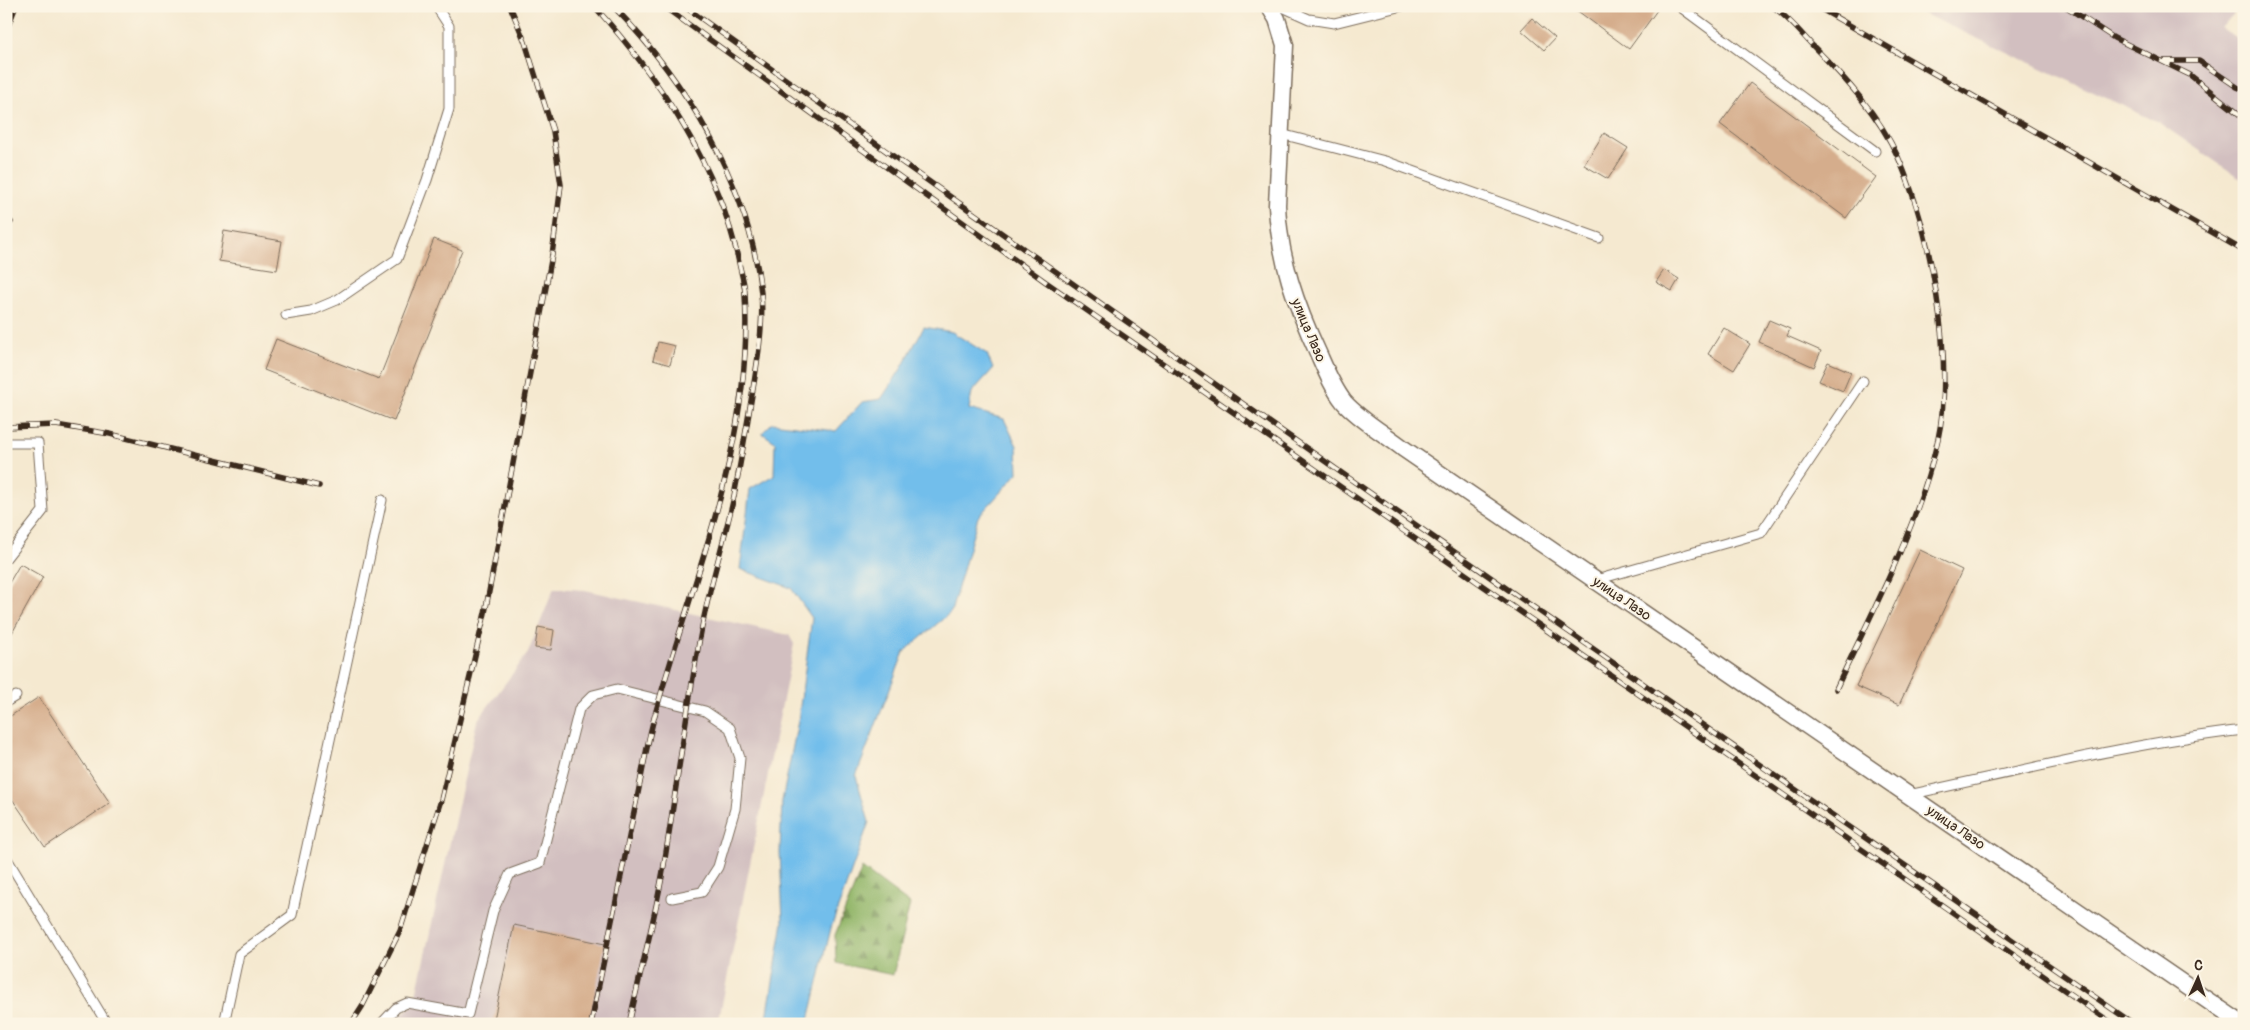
<svg xmlns="http://www.w3.org/2000/svg" width="2250" height="1030" viewBox="0 0 2250 1030" font-family="Pangolin,sans-serif">
<style>
.industrial{fill:#d2bfc0}
.forest{fill:url(#forest-firs);stroke:#667044}
.water{fill:#72beeb;stroke:#567484}
.building{fill:#d5ad8c}
.lines{fill:none;stroke-linecap:round;stroke-linejoin:round}
.lane-casing{stroke:#7c6d5c;stroke-width:11}
.street-casing{stroke:#7c6d5c;stroke-width:19}
.lane{stroke:#fff;stroke-width:9}
.street{stroke:#fff;stroke-width:16}
.rail-casing{stroke:#3b2a1e;stroke-width:5.5}
.rail{stroke:#fcf5e5;stroke-width:4;stroke-dasharray:11;stroke-linecap:butt}
.labels{text-anchor:middle;stroke-width:4;stroke-linejoin:round;paint-order:stroke}
.street-label{font-size:14px;fill:#3b2a1e;stroke:#fcf5e5}
</style>
<defs>
<pattern id="forest-firs" width="22" height="20" patternUnits="userSpaceOnUse" patternTransform="scale(1.25)"><rect width="22" height="20" fill="#92b669"/><path d="M5 1l3.5 6h-7zM16 11l3.5 6h-7z" fill="#789456"/></pattern>
</defs>
<rect width="100%" height="100%" fill="#fcf5e5"/>
<filter id="ink" filterUnits="userSpaceOnUse"><feTurbulence type="fractalNoise" baseFrequency=".02" numOctaves="2"/><feDisplacementMap in="SourceGraphic" scale="10" xChannelSelector="R" yChannelSelector="G"/><feConvolveMatrix kernelMatrix="1 2 1 2 8 2 1 2 1" color-interpolation-filters="sRGB"/></filter>
<filter id="wash" filterUnits="userSpaceOnUse"><feTurbulence type="fractalNoise" baseFrequency=".0096" numOctaves="4" result="noise"/><feDisplacementMap in="SourceGraphic" scale="20" xChannelSelector="R" yChannelSelector="G"/><feGaussianBlur stdDeviation="1.12" result="paint"/><feColorMatrix in="noise" values="0 0 0 0 0 0 0 0 0 0 0 0 0 0 0 0 0 1.4 0 .05"/><feComposite in="paint" operator="in"/></filter>
<g filter="url(#wash)">
<rect width="100%" height="100%" fill="#f5e9d0"/>
<g class="industrial">
<polygon points="1907,6 2236,6 2239,8 2221,28 2244,42 2244,181 2158,122"/>
<polygon points="554,588 585,590 789,635 794,644 718,1024 396,1024 397,1018 414,1004 477,721 528,653"/>
</g>
<polygon class="forest" points="862,868 910,904 893,975 836,963 835,935"/>
<polygon class="water" points="924,327 952,332 987,354 993,369 972,392 969,409 1004,419 1017,446 1018,473 978,517 951,612 904,652 856,776 869,822 831,928 808,1024 766,1024 783,922 780,852 782,801 798,721 812,618 791,588 740,569 750,489 774,475 775,442 762,433 772,423 836,431 862,402 881,399 901,369"/>
<g id="blocks">
<g class="building">
<polygon points="1571,6 1660,6 1629,49"/>
<polygon points="1532,18 1555,38 1544,50 1521,30"/>
<polygon points="1750,83 1876,177 1846,218 1720,124"/>
<polygon points="1604,133 1628,148 1608,179 1584,165"/>
<polygon points="224,231 282,241 277,270 219,261"/>
<polygon points="434,239 462,250 394,421 264,370 276,339 379,379"/>
<polygon points="1664,270 1679,279 1672,291 1656,282"/>
<polygon points="1769,320 1790,329 1787,336 1821,351 1814,367 1759,342"/>
<polygon points="1724,328 1750,344 1734,370 1708,354"/>
<polygon points="658,342 675,346 670,365 653,360"/>
<polygon points="1828,362 1851,372 1843,391 1819,381"/>
<polygon points="1920,550 1962,570 1899,705 1856,686"/>
<polygon points="20,564 43,577 6,644 6,588"/>
<polygon points="538,627 554,630 551,650 535,648"/>
<polygon points="39,697 110,803 45,847 6,790 6,719"/>
<polygon points="514,925 605,944 589,1024 493,1024"/>
</g>
</g>
</g>
<g filter="url(#ink)">
<use href="#blocks" fill-opacity="0" stroke="#7c6d5c" stroke-width="1"/>
<g class="lines">
<g class="lane-casing">
<g id="lane">
<polyline points="1280,6 1309,19 1334,23 1402,6"/>
<polyline points="1679,6 1875,151"/>
<polyline points="1281,134 1385,161 1599,238"/>
<polyline points="286,315 311,311 337,300 397,259 427,180 449,109 449,26 436,6"/>
<polyline points="6,443 38,443 43,511 6,558"/>
<polyline points="1596,580 1761,533 1863,381"/>
<polyline points="6,702 16,696"/>
<path d="M1908,795C2020,771 2131,743 2244,730"/>
<polyline points="6,857 107,1024"/>
<polyline points="224,1024 239,954 292,915 382,500"/>
<polyline points="381,1024 396,1008 407,1003 468,1014 493,911 510,874 540,863 579,709 593,695 617,689 705,711 730,728 740,758 735,809 718,867 702,892 672,898"/>
</g>
</g>
<g class="street-casing">
<path id="street" d="M1269,6L1277,19L1285,45L1277,205C1279,258 1296,306 1319,355C1326,371 1333,388 1344,402C1360,420 1385,434 1404,449L2242,1024"/>
</g>
<use href="#lane" class="lane"/>
<use href="#street" class="street"/>
<g class="rail-casing">
<g id="rail">
<path d="M613,6C687,82 750,186 761,293C764,324 757,365 752,395C746,431 740,466 733,501C723,545 709,588 701,632C686,711 676,792 663,871C654,922 640,973 629,1024"/>
<polyline points="663,6 1043,280 2113,1024"/>
<path d="M684,6C1163,351 1648,688 2134,1024"/>
<path d="M1772,6C1788,17 1800,32 1813,46C1845,78 1879,115 1898,157C1931,231 1955,360 1938,439C1918,527 1874,608 1836,689"/>
<polyline points="1816,6 2244,251"/>
<polyline points="2065,6 2114,38 2190,75 2244,118"/>
<polyline points="6,31 16,6"/>
<polyline points="2164,61 2199,61 2237,87 2244,90"/>
<polyline points="6,226 11,222"/>
<polyline points="6,427 56,425 110,434 319,486"/>
<polyline points="351,1024 362,1007 400,931 441,800 485,613 552,255 561,185 553,131 525,42 510,6"/>
<path d="M591,1024C605,955 619,886 633,817C641,782 646,745 656,711C694,575 754,438 745,294C745,284 741,273 739,263C720,169 658,76 594,6"/>
</g>
</g>
<use href="#rail" class="rail"/>
</g>
</g>
<g class="labels">
<g class="street-label">
<text transform="translate(1309 330) rotate(67)" y="5">улица Лазо</text>
<text transform="translate(1622 598) rotate(34)" y="5">улица Лазо</text>
<text transform="translate(1956 827) rotate(34)" y="5">улица Лазо</text>
</g>
</g>
<rect width="2250" height="1030" fill="none" stroke="#fcf5e5" stroke-width="25"/>
<g transform="translate(2198 978) rotate(3)" stroke="#fcf5e5" stroke-width="4" paint-order="stroke">
<path d="M0-4L9 19L0 12L-9 19Z" fill="#3b2a1e"/>
<text y="-8" font-size="14" font-weight="bold" text-anchor="middle" fill="#3b2a1e">С</text>
</g>
</svg>
